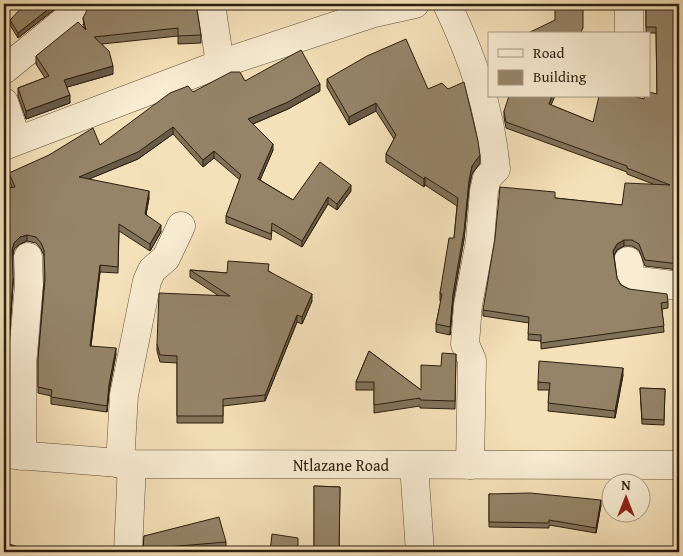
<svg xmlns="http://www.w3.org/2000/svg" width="683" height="556" viewBox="0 0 683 556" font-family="'Gentium Book Plus',serif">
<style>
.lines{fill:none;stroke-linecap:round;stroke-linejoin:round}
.minor-casing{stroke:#5f503a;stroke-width:29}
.minor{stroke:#f8ecd2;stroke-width:28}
.wall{fill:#807259;stroke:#2d1f10}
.shaded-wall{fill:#685c49;stroke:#2d1f10}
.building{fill:#958468;stroke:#2d1f10}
.labels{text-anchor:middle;stroke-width:4;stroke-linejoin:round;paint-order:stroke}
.street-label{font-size:16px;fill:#2d1f10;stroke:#f8ecd2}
</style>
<rect width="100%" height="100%" fill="#f5e1b9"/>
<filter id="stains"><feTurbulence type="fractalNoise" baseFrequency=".004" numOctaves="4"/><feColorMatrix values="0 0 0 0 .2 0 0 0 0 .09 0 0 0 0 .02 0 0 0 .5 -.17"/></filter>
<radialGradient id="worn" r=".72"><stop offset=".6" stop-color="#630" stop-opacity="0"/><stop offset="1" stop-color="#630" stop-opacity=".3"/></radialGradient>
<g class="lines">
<g class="minor-casing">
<g id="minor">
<polyline points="211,4 220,64"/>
<path d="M447,4C473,59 490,108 496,169L487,178L484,191L480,241L468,305L465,344L472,360L470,465"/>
<polyline points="629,4 629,34"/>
<polyline points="4,70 73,14"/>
<polyline points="4,102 17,140"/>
<polyline points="4,146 220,64 374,13 415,4"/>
<polyline points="628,261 632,280 679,286"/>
<polyline points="4,454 132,464 679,465"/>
<polyline points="22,456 22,365 29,285 28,257"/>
<polyline points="120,464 124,395 147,281 152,270 166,258 181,226"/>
<polyline points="414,465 420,552"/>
<polyline points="128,552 132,464"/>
</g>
</g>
<use href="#minor" class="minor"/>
</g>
<g class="wall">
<polygon points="111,4 201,35 201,43 178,44 178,36 102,44 113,74 67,87 70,103 26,119 18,96 18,88 45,78 36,64 36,56 84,28 83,18"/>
<polygon points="646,4 679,4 679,270 645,266 639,250 632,246 624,246 617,250 614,255 617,278 621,285 629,289 668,302 668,308 662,309 664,332 541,349 541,341 528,340 529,323 483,316 483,310 555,198 622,205 653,184 627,174 627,172 506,128 504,117 504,111 551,105 593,122 657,94 656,33 646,33"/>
<polygon points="55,9 18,38 10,25 10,20"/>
<polygon points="327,79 428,89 480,163 472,174 469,188 464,239 453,302 450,335 436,332 436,324 441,301 440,301 440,293 454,238 457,206 425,185 424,187 386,162 386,154 394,139 376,111 349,125 327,87"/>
<polygon points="245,81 320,91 288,109 253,124 273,150 260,180 293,200 351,191 337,210 328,204 302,247 272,230 271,240 226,223 226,216 240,180 214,158 203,167 173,134 138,159 89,179 149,198 146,214 161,232 150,251 119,231 118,273 100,272 91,346 116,354 109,392 107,412 51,404 51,396 38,393 38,359 44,281 44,256 41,249 36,243 27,241 20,244 14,249 13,256 13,285 6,388 4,387 4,188 12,187 9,180 9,173 100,145 193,92"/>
<polygon points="190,270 227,273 269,271 312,301 302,324 297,322 265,401 223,406 223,423 177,423 177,363 160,362 157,351 157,344 219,296 190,277"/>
<polygon points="369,351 421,390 441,366 456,354 455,409 420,408 420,406 374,413 374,390 356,390 356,382"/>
<polygon points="623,375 615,418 548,411 549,390 538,390 538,382"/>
<polygon points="640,388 665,389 664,425 642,424"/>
<polygon points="314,486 340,487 339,552 314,552"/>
<polygon points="489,494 601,505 596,533 549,525 549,528 489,527"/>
<polygon points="144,536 226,542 226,547 168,552 143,552"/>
</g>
<g class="shaded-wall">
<polygon points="55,4 55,9 18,38 18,33"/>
<polygon points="113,66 113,74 64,88 64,80"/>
<polygon points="320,84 320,91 288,109 248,126 248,119"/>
<polygon points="70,95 70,103 26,119 26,111"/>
<polygon points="552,96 555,96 549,110 549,104"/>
<polygon points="376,103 376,111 349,125 349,117"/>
<polygon points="173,127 173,134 138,159 79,183 79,177"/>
<polygon points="273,144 273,150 258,185 258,179"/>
<polygon points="214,151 214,158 203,167 203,160"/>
<polygon points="480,155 480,163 472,174 469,188 464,239 453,302 450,335 453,294 469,180 472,166"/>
<polygon points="425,177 425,185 424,187 424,179"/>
<polygon points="351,185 351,191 337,210 337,204"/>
<polygon points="149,191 149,198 145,220 145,214"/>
<polygon points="328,197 328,204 302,247 302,241"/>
<polygon points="161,225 161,232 150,251 150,244"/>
<polygon points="27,235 27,241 20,244 14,249 12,257 12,250 14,243 20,237"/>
<polygon points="624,240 624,246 617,250 613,257 613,251 617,244"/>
<polygon points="100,265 100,272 90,353 90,346"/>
<polygon points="13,278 13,285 6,388 6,381"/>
<polygon points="312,294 312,301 302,324 302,317"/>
<polygon points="297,315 297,322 265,401 265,395"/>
<polygon points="116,348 116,354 109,392 107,412 109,385"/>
<polygon points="623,368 623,375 615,418 615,411"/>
<polygon points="601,500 601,505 596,533 596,528"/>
</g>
<g class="building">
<polygon points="25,4 55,4 18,33 10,20"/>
<polygon points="111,4 196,4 201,35 178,36 178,28 94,37 109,51 113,66 64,80 70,95 26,111 18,88 49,76 36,56 78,22 86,30 83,18 88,8"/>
<polygon points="555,4 583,4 583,28 580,34 526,34 555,20"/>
<polygon points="646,4 679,4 679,264 645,260 639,244 632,240 624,240 617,244 613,251 617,278 621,285 629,289 667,294 668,302 661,303 664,326 541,343 541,335 528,334 529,317 483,310 495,238 500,187 555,192 555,198 622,205 625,183 670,185 627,168 627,166 506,122 504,111 509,96 552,96 549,104 593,122 599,96 632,96 644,99 645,96 649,96 649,92 657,94 656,27 646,27"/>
<polygon points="406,39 428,89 442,83 448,89 464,82 478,141 480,155 472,166 469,180 464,231 453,294 450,327 436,324 442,294 440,293 449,238 454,238 458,198 425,177 424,179 386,154 396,135 376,103 349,117 327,79 367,56"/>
<polygon points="301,50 320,84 288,102 248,119 273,144 258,179 293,200 320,162 351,185 337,204 328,197 302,241 272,223 271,234 226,216 241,175 214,151 203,160 173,127 138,152 79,177 149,191 145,214 161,225 150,244 119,224 118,267 100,265 90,346 116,348 109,385 107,406 51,397 52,390 38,387 38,359 45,280 44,250 41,243 36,237 27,235 20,237 14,243 12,250 13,278 6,381 4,380 4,188 15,187 9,173 49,155 93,128 100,145 170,93 188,86 193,92 231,72 240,72 245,81"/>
<polygon points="228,261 269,264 268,271 312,294 302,317 297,315 265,395 223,399 223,416 177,416 177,356 160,355 157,344 159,293 230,296 190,270 227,273"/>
<polygon points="369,351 421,390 421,365 441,366 442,353 456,354 455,401 420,400 420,398 374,405 374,382 356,382"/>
<polygon points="539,361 623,368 615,411 548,403 550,383 538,382"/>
<polygon points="640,388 665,389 664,420 642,419"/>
<polygon points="314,486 340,487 339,551 314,551"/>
<polygon points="530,493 601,500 596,528 549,520 549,523 489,522 489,494"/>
<polygon points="219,517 226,542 143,549 144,536"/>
<polygon points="272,534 298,538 298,552 270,552"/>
<polygon points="4,542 29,551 36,552 4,552"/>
</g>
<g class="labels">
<g class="street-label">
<text x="341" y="471">Ntlazane Road</text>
</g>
</g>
<rect width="683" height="556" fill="none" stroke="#f5e1b9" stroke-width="20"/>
<rect x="5" y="5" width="673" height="546" fill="none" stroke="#2d1f10" stroke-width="2.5"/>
<rect x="10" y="10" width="663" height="536" fill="none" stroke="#2d1f10"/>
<rect x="488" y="32" width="162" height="65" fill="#f8ecd2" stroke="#a79a84"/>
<rect x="498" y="49" width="25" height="8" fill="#f8ecd2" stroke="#a79a84"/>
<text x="533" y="58" font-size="15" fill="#2d1f10">Road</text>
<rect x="498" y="70" width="25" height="15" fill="#958468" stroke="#a79a84"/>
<text x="533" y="82" font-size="15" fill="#2d1f10">Building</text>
<g transform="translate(626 498)"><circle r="24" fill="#f8ecd2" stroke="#a79a84"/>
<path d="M0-4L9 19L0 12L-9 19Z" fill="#8f2418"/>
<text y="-8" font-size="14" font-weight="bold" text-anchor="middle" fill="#2d1f10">N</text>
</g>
<rect width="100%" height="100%" filter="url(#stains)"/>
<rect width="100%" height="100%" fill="url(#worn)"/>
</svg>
